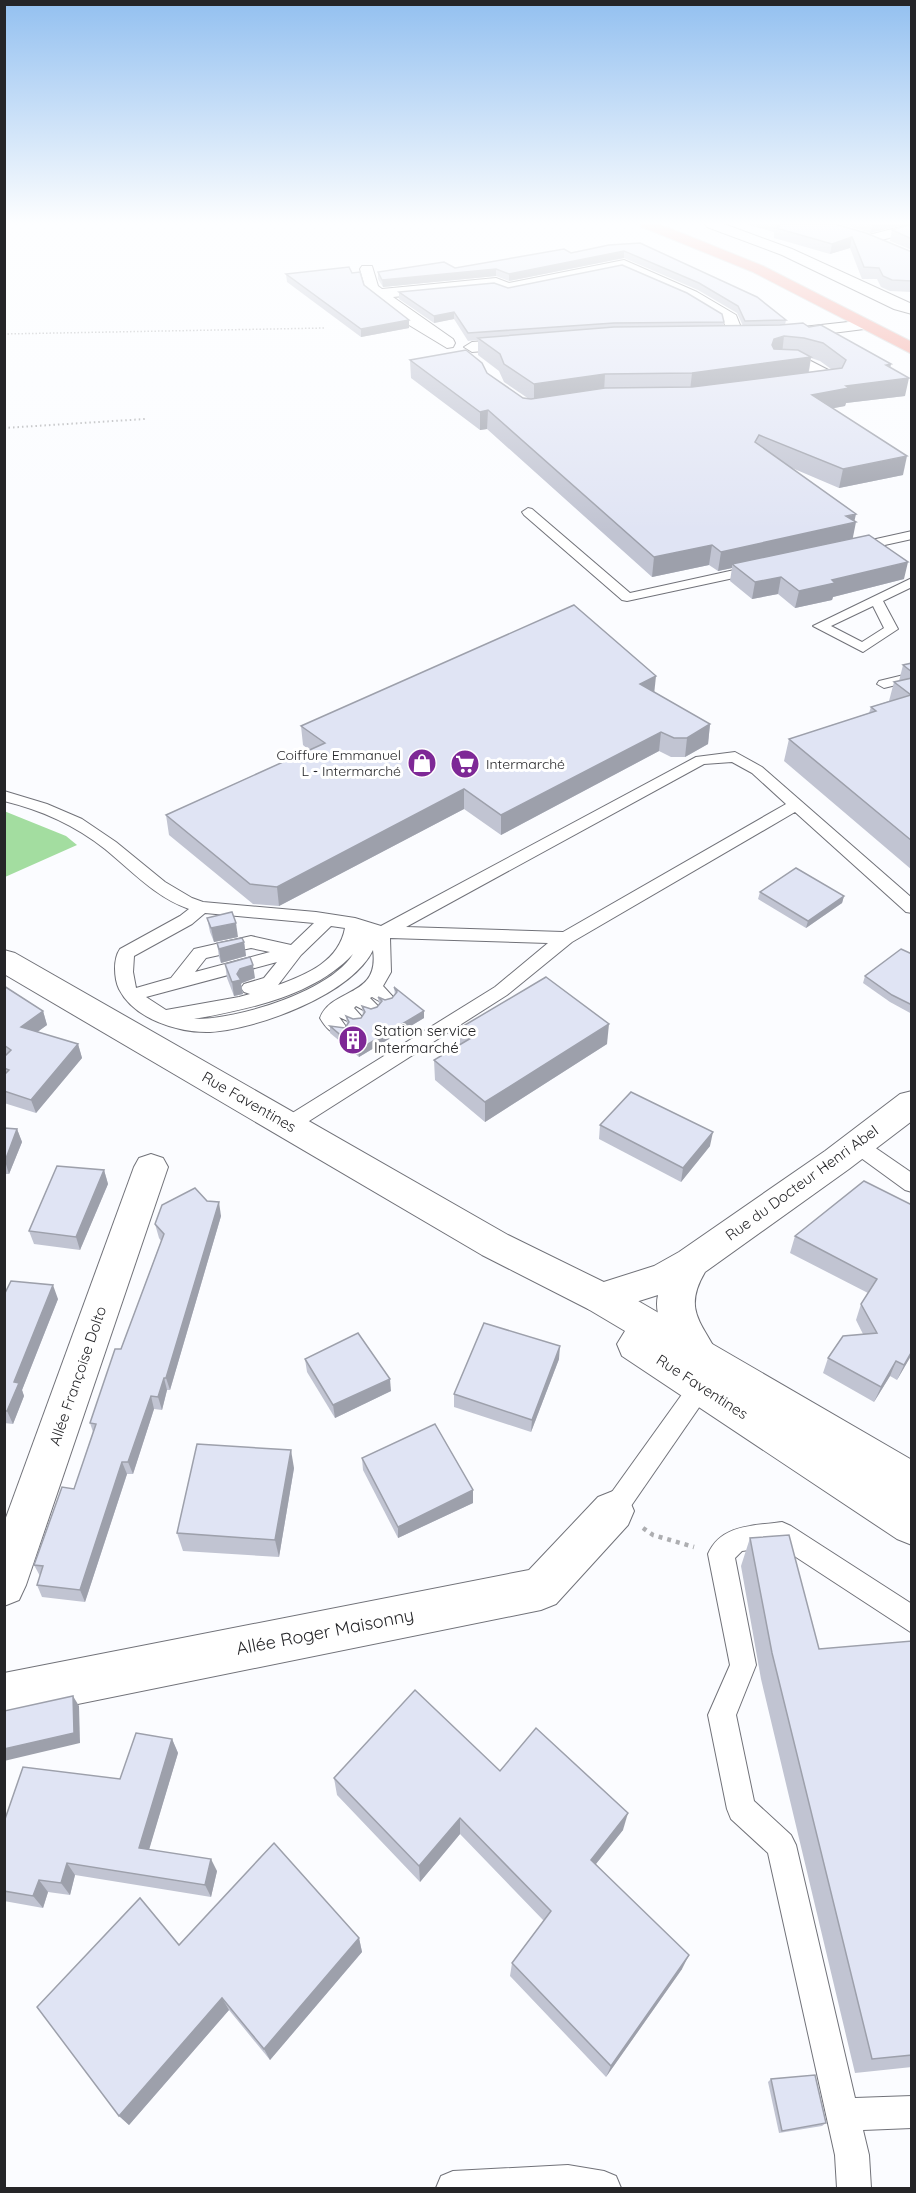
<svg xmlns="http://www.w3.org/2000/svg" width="916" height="2193" viewBox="0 0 916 2193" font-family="Quicksand,sans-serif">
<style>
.green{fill:#a3dda0}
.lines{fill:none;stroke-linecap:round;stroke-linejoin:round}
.lane-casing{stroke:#717279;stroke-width:2}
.street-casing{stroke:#717279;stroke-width:2}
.secondary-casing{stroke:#717279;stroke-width:2}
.primary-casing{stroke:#d8d8d8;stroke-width:2}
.path-far2{stroke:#adaeb1;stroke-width:1.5;stroke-dasharray:1.5 2;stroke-linecap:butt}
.path-far1{stroke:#adaeb1;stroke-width:2;stroke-dasharray:1.5 3;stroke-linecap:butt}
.path{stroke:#adaeb1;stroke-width:4.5;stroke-dasharray:4 5;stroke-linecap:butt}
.lane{fill:#fff;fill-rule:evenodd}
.street{fill:#fff;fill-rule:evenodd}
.secondary{fill:#fff;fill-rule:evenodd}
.primary{fill:#f4a198;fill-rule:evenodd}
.wall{fill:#c1c4d2;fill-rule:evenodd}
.shaded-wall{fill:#9da0ab}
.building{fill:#e0e4f4;stroke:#9da0ab;stroke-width:1.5}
.labels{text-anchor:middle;stroke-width:6;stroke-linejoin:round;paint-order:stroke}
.far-poi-label{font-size:14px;fill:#252528;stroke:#fff;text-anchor:end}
.poi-label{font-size:15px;fill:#252528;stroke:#fff;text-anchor:start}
.street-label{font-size:15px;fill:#252528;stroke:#fff}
.near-street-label{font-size:18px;fill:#252528;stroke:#fff}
</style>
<rect width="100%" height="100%" fill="#fbfcff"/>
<polygon class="green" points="4,811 66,836 77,845 5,877"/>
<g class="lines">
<g class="lane-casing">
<g id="lane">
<polygon points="528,508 532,509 630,593 757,565 763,569 757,573 627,601 622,600 524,515 522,512"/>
<polygon points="912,531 912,539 853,552 847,548 849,545"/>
<path d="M912,578V587L883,601L898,629L863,652L813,626ZM873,606L884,628L862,642L831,626Z"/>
<polygon points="912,673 912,681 884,688 877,684 879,681"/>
<path d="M735,752L762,767L912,898V913L906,912L795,812L572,942L507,995L295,1130L288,1132L281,1130L278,1125L281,1120L495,987L548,943L390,938L391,972L383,986L395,999L392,1003L386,1005L372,997L370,998L380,1008L377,1012L371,1014L356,1006L354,1008L363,1018L361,1023L354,1024L339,1017L347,1028L345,1033C332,1036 326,1028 320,1018C332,987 380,998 373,950C351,995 257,1029 210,1032C178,1033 134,1019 119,989C114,978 113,959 120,949L180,916L189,909C155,897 132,871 105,849C75,825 41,810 4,801V791L47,804L82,819L116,842L165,882L192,898L203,902L316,912L355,918L381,926L696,757ZM732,762L752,773L786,804L563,932L406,927L704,764ZM205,913L314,923L291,945L251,936L194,949L171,978L136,988L133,972L134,956L192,924ZM331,926L345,928C339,961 308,974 278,985L301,955ZM251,948L270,952L195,972L206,958ZM353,954C331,991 237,1020 194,1019C249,1009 314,996 353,954ZM277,962L264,978L244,984L241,988L244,992L250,994L239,997L166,1010L146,997Z"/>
<polygon points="857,1137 864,1140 912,1173 912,1192 905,1190 850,1150 847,1145 850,1140"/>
<polygon points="701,1376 709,1379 713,1386 709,1393 622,1519 613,1523 604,1519 601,1511 604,1503 693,1379"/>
<path d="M782,1522L791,1526L912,1604V1633L779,1546L742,1551L735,1558L756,1665L736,1715L754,1801L791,1835L796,1845L855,2098L912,2096V2128L863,2130L869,2155L871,2188H837L835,2155L768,1853L731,1819L727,1809L708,1715L730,1665L708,1554C721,1524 754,1526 782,1522Z"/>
<polygon points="568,2165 604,2171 616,2176 621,2188 436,2188 441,2176 453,2171"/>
</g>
</g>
<g class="street-casing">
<g id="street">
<polygon points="705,224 724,224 792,249 912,304 912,314 894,309 782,255 707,227"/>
<polygon points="912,224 912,232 870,243 863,239 865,236"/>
<polygon points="624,260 697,292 736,315 744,335 736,340 730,338 723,320 687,298 622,269 507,293 494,288 393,297 453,339 455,343 453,347 447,348 404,322 366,291 360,269 362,266 372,266 378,286 382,289 496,278 509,283"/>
<polygon points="866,320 872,322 874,325 872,328 785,339 777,334 785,329"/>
<polygon points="523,338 529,339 531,343 529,347 472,352 464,347 472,342"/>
<path d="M799,355L838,375L841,379L838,383C826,386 809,390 797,387L794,383L797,379L815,376L796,365H773L771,361L773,357Z"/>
<path d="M912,1091V1121L849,1169L705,1272C682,1311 703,1323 719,1357L714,1369L700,1374L686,1369C674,1348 652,1321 658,1295L601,1313L588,1309L582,1298L588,1287L654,1266L679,1252L825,1151L900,1094Z"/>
<polygon points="151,1154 163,1158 168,1167 26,1585 19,1600 4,1606 4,1523 134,1167 139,1158"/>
<polygon points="613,1491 628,1497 634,1511 628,1525 556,1604 541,1610 4,1719 4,1673 529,1570 598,1497"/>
</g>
</g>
<g class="secondary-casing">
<polygon id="secondary" points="4,950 15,953 508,1235 614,1287 912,1460 912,1545 897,1539 622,1356 617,1344 625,1331 588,1309 482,1255 4,974"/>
</g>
<g class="primary-casing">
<polygon id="primary" points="640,224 659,224 763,266 912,342 912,354 753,272 642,227"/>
</g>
<polyline class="path-far2" points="4,334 325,328"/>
<polyline class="path-far1" points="4,428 145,419"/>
<polyline class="path" points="643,1528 653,1535 694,1547"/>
<use href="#lane" class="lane"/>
<use href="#street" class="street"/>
<use href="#secondary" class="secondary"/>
<use href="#primary" class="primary"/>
</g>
<g class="wall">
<polygon points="744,224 835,224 912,252 912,292 890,291 881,287 877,279 862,279 850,248 830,254 774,238 774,232"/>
<polygon points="842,224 907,224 870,233"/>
<polygon points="912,224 912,250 890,241 892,230"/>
<path d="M609,245L786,320L785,325L809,327L890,368L905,396L846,403L845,406L833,408L903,475L839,488L792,468L854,521L852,538L904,579L833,597L832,600L795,608L778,594L752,599L730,581L732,568L718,571L709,565L652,577L487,429L480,430L411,378L410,360L487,373L523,398L529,399L504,382L499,371L478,355V340L468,341L454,319L434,323L399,299V292L508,288L724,322L723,326H743L737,313L698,290L624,258L509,281L496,276L383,287L378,279V272L455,268L571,253ZM811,358L820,361L831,369L809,372Z"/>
<polygon points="286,274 364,285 409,320 409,328 361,337 287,282"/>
<polygon points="912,663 912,870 784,761 789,739 869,713 871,707 889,701 894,682 899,681 903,665"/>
<polygon points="654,692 710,724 708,744 685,757 671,757 659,751 501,835 464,809 279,906 253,904 169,835 166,815 309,750 303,745 301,726"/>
<polygon points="760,892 844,896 842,903 806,928 758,899"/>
<polygon points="207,918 238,937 214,942 210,932"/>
<polygon points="244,942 246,956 221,963 219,957 217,943"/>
<polygon points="912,954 912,1014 890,1002 863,983 865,976"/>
<polygon points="225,964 255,978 242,983 241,984 243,994 234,996 227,978"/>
<polygon points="4,986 43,1011 47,1025 37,1032 78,1044 82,1058 36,1113 4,1103"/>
<polygon points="394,987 424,1018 359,1057 330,1033 330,1026 345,1028 347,1024 346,1016 353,1019 361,1018 363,1015 362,1006 371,1009 377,1007 379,1004 378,997 385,1000 392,998 395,995"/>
<polygon points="460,1028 607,1044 485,1122 435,1080 434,1060 460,1044"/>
<polygon points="600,1125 710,1146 681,1182 599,1139"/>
<polygon points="4,1128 17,1129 22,1142 9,1174 4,1174"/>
<polygon points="104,1170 108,1184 80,1250 34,1244 29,1231"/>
<polygon points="207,1201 221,1216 170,1390 167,1390 162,1410 154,1409 133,1474 127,1474 85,1602 42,1597 37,1585 40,1576 34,1565 74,1489 93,1432 90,1423 121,1349 161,1241 159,1238 155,1224"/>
<polygon points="912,1205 912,1354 897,1380 890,1376 874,1402 823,1373 828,1358 863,1334 856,1320 861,1304 868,1293 790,1253 795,1236"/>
<polygon points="4,1295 58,1299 22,1390 24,1396 13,1424 4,1423"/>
<polygon points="305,1359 391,1391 335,1418 307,1372"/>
<polygon points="559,1359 531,1432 454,1407 454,1394"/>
<polygon points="362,1458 473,1490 473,1503 398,1538 363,1470"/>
<polygon points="294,1468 279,1557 183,1551 177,1533"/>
<polygon points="750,1538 819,1649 912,1641 912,2067 855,2073 761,1679 741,1566"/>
<polygon points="172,1739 178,1753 149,1849 217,1871 211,1897 75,1875 70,1895 48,1892 43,1908 4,1901 4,1822 120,1779"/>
<polygon points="500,1771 623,1830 596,1864 682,1969 606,2077 510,1976 512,1963 544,1921 460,1834 420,1882 337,1795 334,1778"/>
<polygon points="359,1938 362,1952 270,2060 229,2010 129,2125 119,2116 179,1945"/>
<polygon points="771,2079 826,2123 822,2126 779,2133 768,2082"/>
</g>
<g class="shaded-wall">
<polygon points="872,224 907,224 870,233"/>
<polygon points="852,237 850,248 830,254 832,244"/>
<polygon points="624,251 624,258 509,281 509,274"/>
<polygon points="496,269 496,276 383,287 382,280"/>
<polygon points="454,312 454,319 434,323 434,316"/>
<polygon points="409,320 409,328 361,337 361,329"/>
<polygon points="784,336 782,354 769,362 772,345 774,339"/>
<polygon points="811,357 808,375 690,391 692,373"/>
<polygon points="891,364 888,381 909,378 905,396 846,403 845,406 809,413 812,395 846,386 886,365"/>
<polygon points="605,374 604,392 534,402 534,384"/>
<polygon points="488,410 487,429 480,430 480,412"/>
<polygon points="907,456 903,475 839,488 843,469"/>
<polygon points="856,514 854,523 856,522 852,542 732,564 732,568 718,571 721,552"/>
<polygon points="712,545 709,565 652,577 654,557"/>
<polygon points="908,562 904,579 833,597 832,600 795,608 799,591 832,580"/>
<polygon points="781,577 778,594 752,599 755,582"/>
<polygon points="656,676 654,695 640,684"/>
<polygon points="710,724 708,744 685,757 687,738"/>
<polygon points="661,732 659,751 501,835 501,815"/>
<polygon points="464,789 464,809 279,906 277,887"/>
<polygon points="844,896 842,903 806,928 808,921"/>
<polygon points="236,923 238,937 214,942 211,928"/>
<polygon points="244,942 246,956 221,963 219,949"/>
<polygon points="253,965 255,978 242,983 241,984 243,994 234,996 232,982 240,969"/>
<polygon points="43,1011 47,1025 25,1041 21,1027"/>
<polygon points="424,1011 424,1018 359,1057 358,1050"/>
<polygon points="609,1024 607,1044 485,1122 485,1102"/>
<polygon points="78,1044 82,1058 36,1113 31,1100"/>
<polygon points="17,1129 22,1142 9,1174 5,1161"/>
<polygon points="713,1132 710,1146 681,1182 683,1168"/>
<polygon points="104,1170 108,1184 80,1250 76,1237"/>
<polygon points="219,1202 221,1216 170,1390 166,1378"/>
<polygon points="53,1285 58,1299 22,1390 24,1396 13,1424 7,1411 14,1382"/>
<polygon points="560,1346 559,1359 531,1432 532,1420"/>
<polygon points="912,1351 912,1354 897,1380 904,1365"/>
<polygon points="896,1361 890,1376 874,1402 881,1387"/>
<polygon points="164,1378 167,1390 162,1410 158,1397"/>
<polygon points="390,1379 391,1391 335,1418 333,1405"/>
<polygon points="151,1396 154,1409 133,1474 128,1462"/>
<polygon points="291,1450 294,1468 279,1557 275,1540"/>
<polygon points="122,1462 127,1474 85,1602 80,1590"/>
<polygon points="473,1490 473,1503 398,1538 398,1527"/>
<polygon points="73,1696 79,1706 80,1743 4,1761 4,1749"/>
<polygon points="172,1739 178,1753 146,1860 139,1848"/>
<polygon points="628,1813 623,1830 587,1875 591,1860"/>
<polygon points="460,1818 460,1834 420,1882 419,1866"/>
<polygon points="211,1859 217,1871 211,1897 205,1885"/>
<polygon points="67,1863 75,1875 70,1895 61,1883"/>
<polygon points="39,1880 48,1892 43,1908 33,1896"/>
<polygon points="359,1938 362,1952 270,2060 264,2049"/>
<polygon points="689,1955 682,1969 606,2077 611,2066"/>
<polygon points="222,1998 229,2010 129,2125 119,2116"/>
</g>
<g class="building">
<polygon points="775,224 835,224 866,233 912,252 912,281 892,280 883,276 879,268 864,267 852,237 832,244 776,228 780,226"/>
<polygon points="912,224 912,239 892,230"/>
<polygon points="640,243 757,297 786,320 745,321 738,306 699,283 624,251 509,274 496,269 382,280 378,272 444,262 455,268 564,249 571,253 609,245"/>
<polygon points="622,265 687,293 722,314 724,322 614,323 468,333 454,312 434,316 399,292 494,283 508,288"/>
<polygon points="349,267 352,273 360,272 364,285 409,320 361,329 286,274"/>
<polygon points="803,323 809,327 821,325 891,364 886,365 909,378 846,386 849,388 812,395 907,456 843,469 759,435 755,442 856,514 846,516 856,522 721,552 712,545 654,557 488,410 480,412 410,360 466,350 482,363 487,373 523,398 531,399 605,388 692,387 842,368 846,360 823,343 804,338 784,336 774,339 772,345 774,349 798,350 811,357 692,373 605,374 534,384 504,364 500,354 478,338 614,327 780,325"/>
<polygon points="869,535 908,562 832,580 835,583 799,591 781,577 755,582 732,564"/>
<polygon points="574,605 656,676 640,684 710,724 687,738 674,738 661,732 501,815 464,789 277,887 250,884 166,815 325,743 301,726"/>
<polygon points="912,663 912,672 903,665"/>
<polygon points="912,678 912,841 789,739 876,711 871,707 911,695 894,682"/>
<polygon points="796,868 844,896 808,921 760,892"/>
<polygon points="232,912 236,923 211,928 207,918"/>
<polygon points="242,938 244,942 219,949 217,943"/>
<polygon points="901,949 912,954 912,1005 892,995 865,976"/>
<polygon points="250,957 253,965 240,969 237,974 241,980 232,982 225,964"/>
<polygon points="546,977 609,1024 485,1102 434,1060 471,1038 460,1028"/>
<polygon points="4,986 43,1011 21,1027 78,1044 31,1100 4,1091 4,1075 9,1070 4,1068 4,1057 11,1050 4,1045"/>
<polygon points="394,987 424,1011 358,1050 330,1026 345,1028 349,1022 346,1016 353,1019 361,1018 365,1012 362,1006 371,1009 377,1007 382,1001 378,997 385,1000 392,998 397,992"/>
<polygon points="631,1092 713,1132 683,1168 600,1125"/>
<polygon points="4,1128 17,1129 5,1161 4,1161"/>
<polygon points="57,1166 104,1170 76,1237 29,1231"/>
<polygon points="864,1181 912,1205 912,1351 904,1365 896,1361 881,1387 828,1358 843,1336 877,1333 861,1304 877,1279 795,1236"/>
<polygon points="195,1188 207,1201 219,1202 166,1378 164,1378 158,1397 151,1396 128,1462 122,1462 80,1590 37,1585 43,1566 34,1565 62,1487 74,1489 96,1424 90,1423 115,1349 121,1349 164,1234 155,1224 162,1205"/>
<polygon points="11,1281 53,1285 14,1382 19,1383 7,1411 4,1411 4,1295"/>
<polygon points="484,1323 560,1346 532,1420 454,1394"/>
<polygon points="358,1333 390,1379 333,1405 305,1359"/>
<polygon points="435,1424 473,1490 398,1527 362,1458"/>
<polygon points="197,1444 291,1450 275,1540 177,1533"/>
<polygon points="789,1535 819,1649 912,1641 912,2055 872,2059 772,1653 750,1538"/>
<polygon points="415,1690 500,1771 536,1728 628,1813 591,1860 689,1955 611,2066 512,1963 551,1911 460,1818 419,1866 334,1778"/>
<polygon points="73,1696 74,1733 4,1749 4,1711"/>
<polygon points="136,1733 172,1739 139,1848 211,1859 205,1885 67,1863 61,1883 39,1880 33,1896 4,1891 4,1822 23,1767 120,1779"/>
<polygon points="274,1843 359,1938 264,2049 222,1998 119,2116 37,2007 140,1898 179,1945"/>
<polygon points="815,2075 826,2123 782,2131 771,2079"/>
</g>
<linearGradient id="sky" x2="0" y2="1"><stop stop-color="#93c0f0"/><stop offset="0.42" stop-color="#fdfeff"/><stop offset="1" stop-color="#fdfeff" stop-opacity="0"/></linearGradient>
<rect width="916" height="531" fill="url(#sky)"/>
<defs>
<g id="shop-disc" transform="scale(1.5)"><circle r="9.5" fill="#7e2896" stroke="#fff"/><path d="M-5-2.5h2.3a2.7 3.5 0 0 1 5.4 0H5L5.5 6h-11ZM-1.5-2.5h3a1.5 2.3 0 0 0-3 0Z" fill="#fff"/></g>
<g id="supermarket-disc" transform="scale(1.5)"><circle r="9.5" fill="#7e2896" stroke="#fff"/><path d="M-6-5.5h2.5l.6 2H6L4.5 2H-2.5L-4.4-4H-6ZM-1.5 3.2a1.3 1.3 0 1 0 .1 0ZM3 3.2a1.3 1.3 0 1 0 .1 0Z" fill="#fff"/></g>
<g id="building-disc" transform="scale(1.5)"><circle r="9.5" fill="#7e2896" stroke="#fff"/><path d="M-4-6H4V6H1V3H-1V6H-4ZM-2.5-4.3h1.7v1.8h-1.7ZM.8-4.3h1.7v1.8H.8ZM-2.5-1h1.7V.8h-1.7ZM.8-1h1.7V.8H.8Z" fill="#fff"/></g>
</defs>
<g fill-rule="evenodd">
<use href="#shop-disc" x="422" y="763"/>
<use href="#supermarket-disc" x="465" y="764"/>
<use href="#building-disc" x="353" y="1040"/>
</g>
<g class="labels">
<g class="far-poi-label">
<text x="401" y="760">Coiffure Emmanuel<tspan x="401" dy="16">L - Intermarché</tspan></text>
<text x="486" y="769" text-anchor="start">Intermarché</text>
</g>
<g class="poi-label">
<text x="374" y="1036">Station service<tspan x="374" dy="17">Intermarché</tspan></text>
</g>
<g class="street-label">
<text transform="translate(249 1102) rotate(30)" y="5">Rue Faventines</text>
<text transform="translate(802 1183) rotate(-36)" y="5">Rue du Docteur Henri Abel</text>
<text transform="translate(78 1376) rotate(-71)" y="5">Allée Françoise Dolto</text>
<text transform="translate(702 1387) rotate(33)" y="5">Rue Faventines</text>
</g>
<g class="near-street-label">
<text transform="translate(325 1632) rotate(-11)" y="6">Allée Roger Maisonny</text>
</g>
</g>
<rect width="916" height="2193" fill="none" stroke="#252528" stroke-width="12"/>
</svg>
